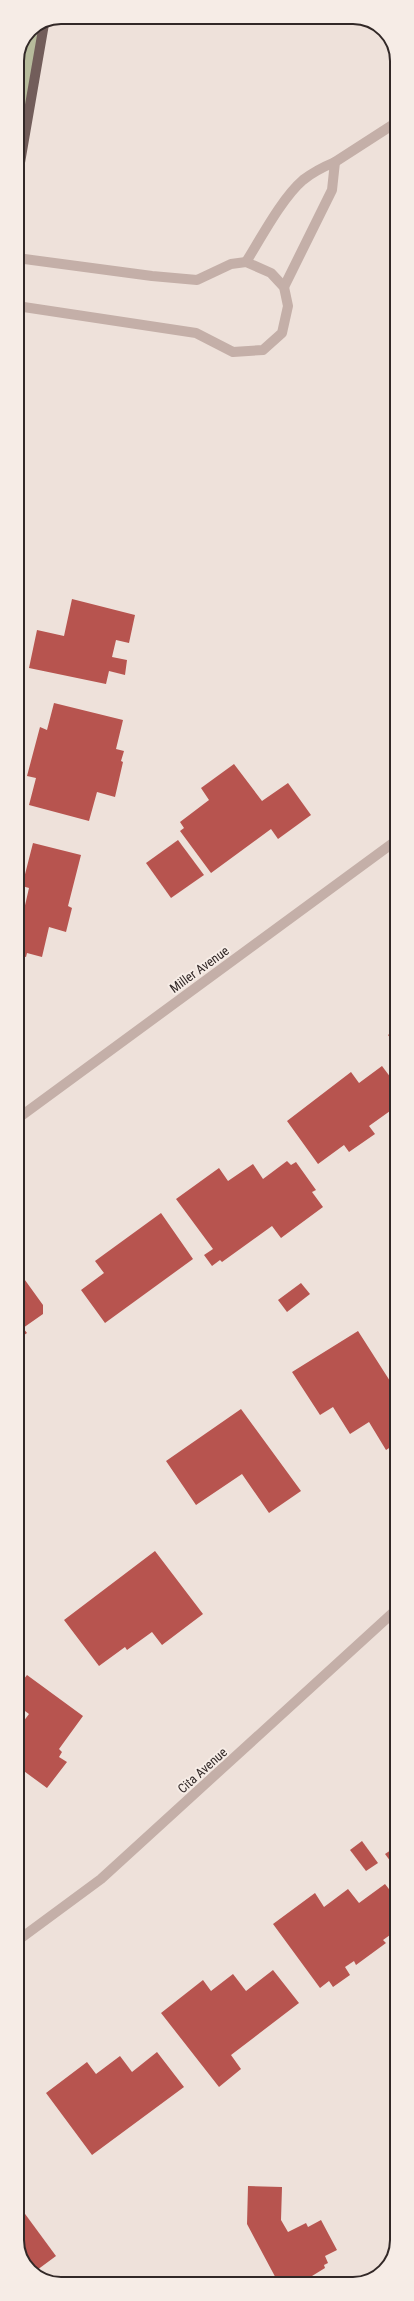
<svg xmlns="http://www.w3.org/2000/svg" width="414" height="2301" viewBox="0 0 414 2301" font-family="'Roboto Condensed',sans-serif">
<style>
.green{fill:#b7bb9c}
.building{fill:#b7544f}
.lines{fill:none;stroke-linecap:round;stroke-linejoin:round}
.minor{stroke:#c4afa8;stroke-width:10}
.major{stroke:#725d5a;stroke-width:10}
.labels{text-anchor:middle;stroke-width:4;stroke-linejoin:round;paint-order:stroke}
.street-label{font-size:13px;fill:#322827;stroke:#f6ece6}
.rim{fill:none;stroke:#322827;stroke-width:2}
</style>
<rect width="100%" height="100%" fill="#eee1da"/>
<polygon class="green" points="44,24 17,180 17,60 30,30"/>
<g class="building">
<polygon points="72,599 135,615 129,643 116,640 112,657 127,660 125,675 109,671 106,684 29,668 37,630 64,636"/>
<polygon points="54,703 123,720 116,749 124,751 121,761 123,762 115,797 97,792 89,821 29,805 36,778 27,776 40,727 47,730"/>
<polygon points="234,764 262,801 288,783 311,815 278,839 271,829 211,873 180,831 184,828 180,822 209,800 201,788"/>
<polygon points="178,840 204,875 171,898 146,863"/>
<polygon points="33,843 81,855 68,906 72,908 66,932 49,927 42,957 27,953 26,957 17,955 17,912 23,914 29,888 22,886"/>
<polygon points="397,1028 397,1047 388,1035"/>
<polygon points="382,1066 397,1086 397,1106 369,1126 375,1134 349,1152 344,1145 318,1164 287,1121 351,1072 359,1083"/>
<polygon points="287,1161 291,1165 296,1162 316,1190 312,1192 323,1207 281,1238 272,1226 222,1262 220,1260 212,1266 204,1255 213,1249 176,1199 219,1168 228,1181 253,1164 263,1179"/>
<polygon points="161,1213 193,1259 105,1323 81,1290 104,1273 95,1261"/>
<polygon points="17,1269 43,1305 43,1314 23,1328 27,1333 17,1340"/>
<polygon points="301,1283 310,1294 287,1312 278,1300"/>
<polygon points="358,1331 397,1392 397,1443 386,1450 369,1422 350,1434 333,1407 320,1415 292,1372"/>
<polygon points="241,1409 301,1491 269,1513 242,1474 196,1505 166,1461"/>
<polygon points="155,1551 203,1614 162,1645 152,1632 127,1650 125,1647 99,1666 64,1620"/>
<polygon points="27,1675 83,1716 59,1749 62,1752 59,1757 67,1762 47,1788 17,1766 17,1730 29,1714 17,1705 17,1688"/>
<polygon points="362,1841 378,1863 366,1871 350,1850"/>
<polygon points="397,1846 397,1870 385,1854"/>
<polygon points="385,1884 396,1898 397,1897 397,1930 383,1940 386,1943 356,1965 354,1961 345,1967 350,1975 333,1987 329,1981 320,1988 273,1924 315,1893 324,1907 348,1889 359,1903"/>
<polygon points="273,1970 299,2003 231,2055 241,2069 219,2087 161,2013 203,1980 211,1991 233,1974 246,1991"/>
<polygon points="157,2052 184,2087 92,2155 46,2093 87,2062 96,2074 120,2056 132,2072"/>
<polygon points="248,2186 282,2187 281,2220 288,2232 306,2223 308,2227 321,2220 337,2250 325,2256 328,2263 324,2265 325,2268 299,2284 279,2284 247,2224"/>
<polygon points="17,2203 56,2256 33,2273 30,2271 17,2246"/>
</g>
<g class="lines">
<g class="minor">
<polyline points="335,162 397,122"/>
<polyline points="17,258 152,276 197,280 231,264 246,262 271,273 284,287 288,306 282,333 263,350 233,352 196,333 17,306"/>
<path d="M246,262C261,238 282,198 303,180C313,172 323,167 335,162L332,190L284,287"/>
<polyline points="17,1119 397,840"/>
<polyline points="17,1941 101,1879 397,1609"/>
</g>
<polyline class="major" points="17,180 44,24"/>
</g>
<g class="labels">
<g class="street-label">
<text transform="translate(199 969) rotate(-36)" y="5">Miller Avenue</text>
<text transform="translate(202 1770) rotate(-42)" y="5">Cita Avenue</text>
</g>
</g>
<path d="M0 0H414V2301H0ZM61 24H353A37 37 0 0 1 390 61V2240A37 37 0 0 1 353 2277H61A37 37 0 0 1 24 2240V61A37 37 0 0 1 61 24Z" fill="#f6ece6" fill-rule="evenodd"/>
<path class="rim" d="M61 24H353A37 37 0 0 1 390 61V2240A37 37 0 0 1 353 2277H61A37 37 0 0 1 24 2240V61A37 37 0 0 1 61 24Z"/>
</svg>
